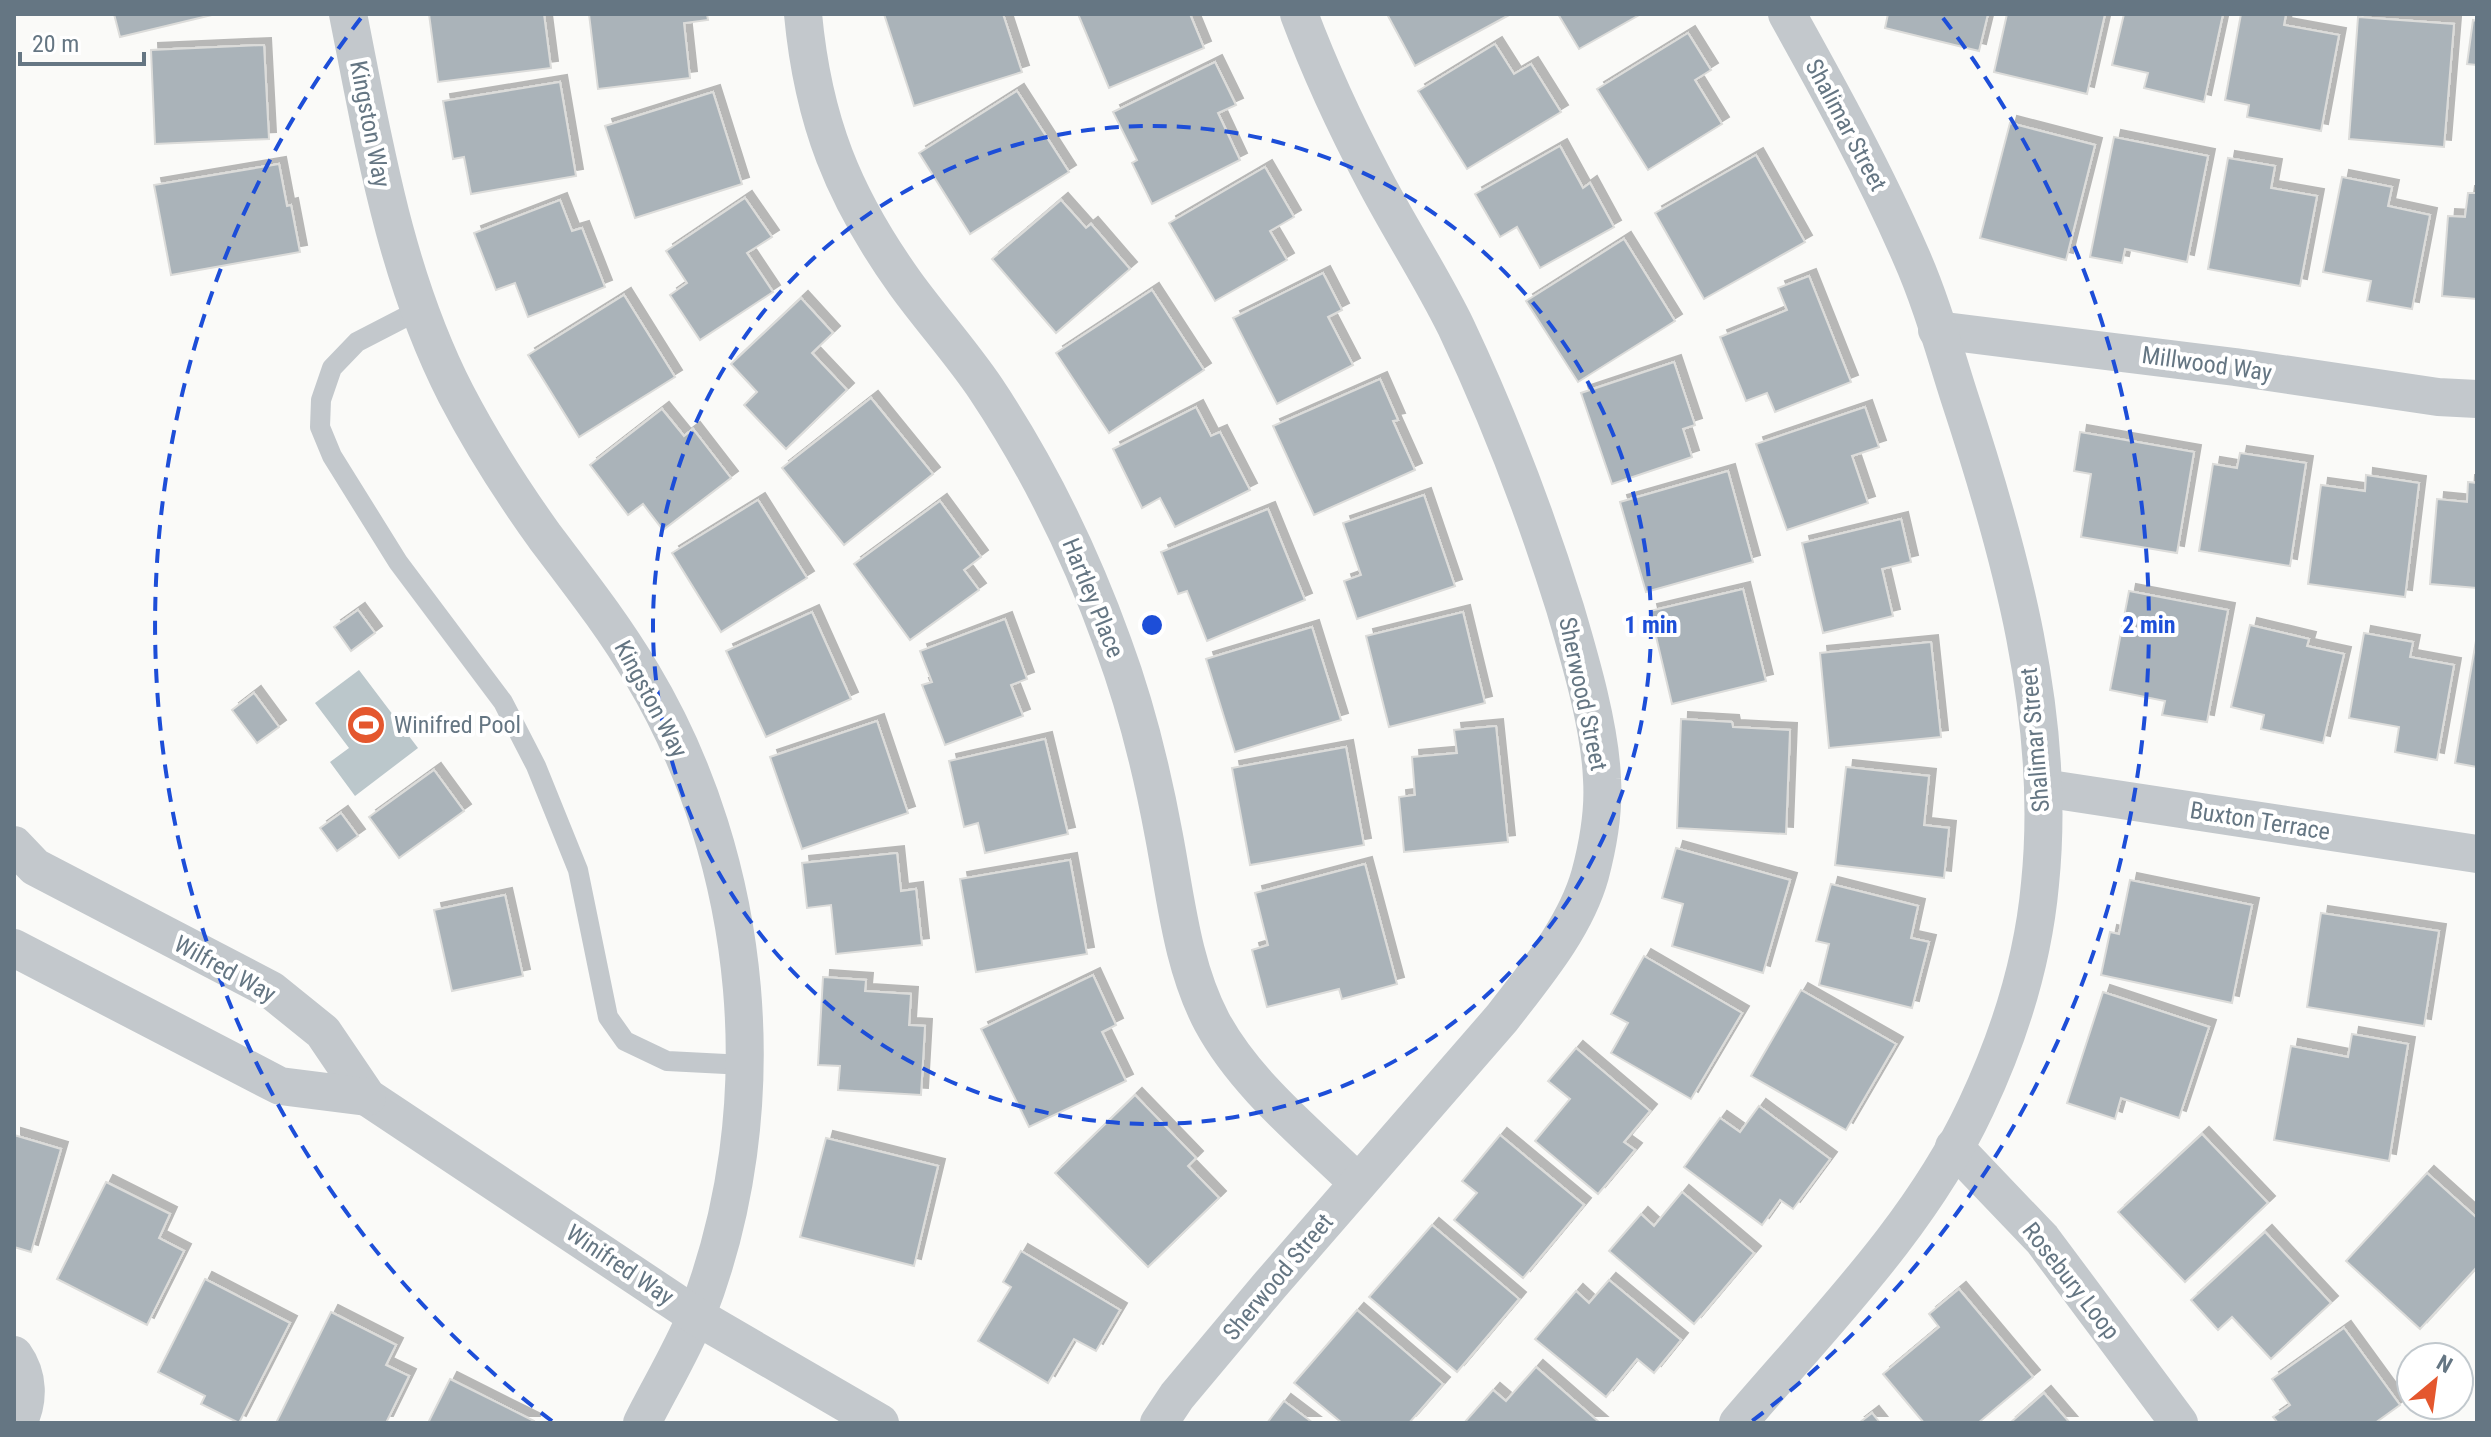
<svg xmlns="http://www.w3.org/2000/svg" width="2491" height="1437" viewBox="0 0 2491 1437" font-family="'Roboto Condensed',sans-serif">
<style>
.water{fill:#bbc7cb}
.building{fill:#aab3b9;stroke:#dcdcda;stroke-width:2;filter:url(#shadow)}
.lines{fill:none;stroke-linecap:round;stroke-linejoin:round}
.service{stroke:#c3c8cc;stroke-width:20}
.minor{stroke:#c3c8cc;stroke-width:38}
.ring{fill:none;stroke:#1d4ed8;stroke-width:4;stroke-dasharray:14 10}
.labels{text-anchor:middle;stroke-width:8;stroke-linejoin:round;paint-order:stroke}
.street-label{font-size:24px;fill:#657683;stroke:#fff}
.poi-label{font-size:24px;fill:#657683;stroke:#fff;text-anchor:start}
.centre{fill:#1d4ed8;stroke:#fff;stroke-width:4}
.ring-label{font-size:24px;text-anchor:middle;font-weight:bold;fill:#1d4ed8;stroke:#fff;stroke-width:8;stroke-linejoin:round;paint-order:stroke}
</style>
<defs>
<filter id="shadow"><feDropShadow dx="7" dy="-7" stdDeviation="0" flood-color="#0004"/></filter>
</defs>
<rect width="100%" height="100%" fill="#fafaf8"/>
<polygon class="water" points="359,670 418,748 355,796 330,762 349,748 315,703"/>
<g class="building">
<polygon points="114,14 216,14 120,37"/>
<polygon points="429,14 544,14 551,68 438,82"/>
<polygon points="589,14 707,14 708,20 684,23 690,78 598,89"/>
<polygon points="884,14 1003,14 1022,72 914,106"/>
<polygon points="1078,14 1190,14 1204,48 1109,88"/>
<polygon points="1387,14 1511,14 1415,66"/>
<polygon points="1558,14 1641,14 1579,49"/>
<polygon points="1888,14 1988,14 1979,51 1885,28"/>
<polygon points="2007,14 2105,14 2087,94 1994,72"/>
<polygon points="2124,14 2223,14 2204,102 2144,88 2148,73 2112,65"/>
<polygon points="2241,14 2286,14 2284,25 2339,35 2321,131 2247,117 2249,105 2225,100"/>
<polygon points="2358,17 2454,24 2444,147 2349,139"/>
<polygon points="2473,20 2477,21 2477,65 2467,64"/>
<polygon points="1688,33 1711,70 1695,80 1722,124 1648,170 1597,89"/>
<polygon points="1495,44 1514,74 1531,64 1561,112 1467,169 1418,91"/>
<polygon points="264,45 269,139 155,144 151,50"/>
<polygon points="1215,62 1236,105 1218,113 1240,160 1152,204 1132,163 1137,160 1113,112"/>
<polygon points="560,82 576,176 471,194 464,157 453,159 443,101"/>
<polygon points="1017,91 1069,172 970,234 919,153"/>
<polygon points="713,92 742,184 635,218 605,126"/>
<polygon points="2010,123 2095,145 2066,260 1980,238"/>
<polygon points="2114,137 2208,156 2187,262 2125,249 2122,263 2090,257"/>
<polygon points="1560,146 1583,188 1590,183 1614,227 1540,268 1517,227 1500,237 1475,194"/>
<polygon points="1756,155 1805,242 1704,299 1655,213"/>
<polygon points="2228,158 2275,166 2271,188 2317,196 2300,286 2208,269"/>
<polygon points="279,164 287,206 291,205 300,252 171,275 154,185"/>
<polygon points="1265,167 1294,217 1270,231 1287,260 1215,301 1169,223"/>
<polygon points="2342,177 2392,187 2388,206 2430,215 2412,309 2367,301 2371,281 2323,272"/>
<polygon points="2468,193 2477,193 2477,299 2442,296 2448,216 2465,217"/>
<polygon points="745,198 772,237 747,253 773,292 700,340 670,295 687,283 666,251"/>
<polygon points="560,200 572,231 582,228 605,287 528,317 515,283 496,290 474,233"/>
<polygon points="1061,200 1086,228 1091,224 1130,269 1056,333 992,259"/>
<polygon points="1624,239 1675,321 1578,382 1526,301"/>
<polygon points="1323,273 1342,310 1328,317 1353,365 1277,404 1233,318"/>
<polygon points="1809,276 1851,382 1775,412 1767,393 1746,401 1720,337 1787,310 1778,288"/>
<polygon points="1152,290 1204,370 1109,433 1056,353"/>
<polygon points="624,295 675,377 579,437 528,355"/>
<polygon points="801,298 833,333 812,353 847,390 786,449 744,405 757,392 731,364"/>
<polygon points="1674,362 1695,425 1683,429 1692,457 1612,484 1581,393"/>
<polygon points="1380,379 1398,420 1393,421 1415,470 1314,515 1273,426"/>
<polygon points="871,398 933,474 844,545 782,468"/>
<polygon points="1196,407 1211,436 1220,432 1250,490 1175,527 1160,498 1142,508 1113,449"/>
<polygon points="1865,407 1879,447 1852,456 1868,503 1787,530 1756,444"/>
<polygon points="662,409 684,436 693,429 731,478 663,530 643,504 628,515 590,465"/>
<polygon points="2080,432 2194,452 2177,553 2081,537 2091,474 2074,471"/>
<polygon points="2240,453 2306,463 2290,566 2199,551 2213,464 2237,468"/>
<polygon points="1728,471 1753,562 1646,592 1620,502"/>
<polygon points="2366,475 2419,483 2405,597 2308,584 2321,485 2365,491"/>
<polygon points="2468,482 2477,483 2477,588 2430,584 2437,499 2467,502"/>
<polygon points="1424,495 1455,586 1357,619 1344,581 1361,575 1343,523"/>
<polygon points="758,500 807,578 721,632 672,553"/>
<polygon points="940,501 981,557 964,570 979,590 910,640 854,564"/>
<polygon points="1268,509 1305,600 1207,641 1187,591 1178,594 1161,552"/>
<polygon points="1901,519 1911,562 1882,569 1893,616 1823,633 1802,543"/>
<polygon points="1743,589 1766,681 1672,704 1650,611"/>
<polygon points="2129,591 2228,610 2207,722 2162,715 2165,701 2110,690"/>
<polygon points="358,610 375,633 351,651 334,627"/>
<polygon points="812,612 851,699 766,737 726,651"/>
<polygon points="1463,612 1485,703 1389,727 1366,636"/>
<polygon points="1005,619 1027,679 1011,685 1023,716 945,745 922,685 932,682 920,651"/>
<polygon points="2250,625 2309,639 2307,646 2344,654 2323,743 2261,729 2264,715 2231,707"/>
<polygon points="1312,627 1341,720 1235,752 1206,659"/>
<polygon points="2364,633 2413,642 2410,657 2454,665 2437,760 2395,752 2399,727 2349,718"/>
<polygon points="2477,635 2477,767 2455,763"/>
<polygon points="1931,642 1941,737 1829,748 1820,653"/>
<polygon points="254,693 279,727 257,743 232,710"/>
<polygon points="1681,719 1732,722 1733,727 1790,730 1786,834 1677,828"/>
<polygon points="877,721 908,813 802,849 770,757"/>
<polygon points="1496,726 1508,842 1404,852 1399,797 1415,795 1412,757 1457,753 1454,730"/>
<polygon points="1045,739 1068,834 985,853 978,823 964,827 949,761"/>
<polygon points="1346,747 1364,845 1250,865 1232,768"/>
<polygon points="1846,767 1929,776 1924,825 1949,828 1944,878 1835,865"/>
<polygon points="434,770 464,811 399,858 369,817"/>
<polygon points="341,813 358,836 337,851 320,828"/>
<polygon points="1676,848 1790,880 1763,973 1672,946 1683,904 1662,898"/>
<polygon points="897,853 901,891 916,889 922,945 836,954 831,905 807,908 802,863"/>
<polygon points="1070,860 1087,954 976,972 960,879"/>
<polygon points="1365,864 1397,984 1342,999 1339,989 1267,1007 1252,950 1268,945 1255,893"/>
<polygon points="2130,880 2252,905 2232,1003 2101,975 2110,932 2119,934"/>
<polygon points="1831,884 1918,906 1911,938 1929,942 1912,1008 1819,985 1829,944 1816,941"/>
<polygon points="505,895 523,976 452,991 434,910"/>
<polygon points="2321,913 2439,931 2424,1026 2307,1007"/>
<polygon points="1644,956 1742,1013 1691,1099 1611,1053 1628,1023 1611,1014"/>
<polygon points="1093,975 1116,1025 1102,1032 1126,1081 1029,1127 981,1029"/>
<polygon points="823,977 866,980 865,991 911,994 909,1025 925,1026 921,1095 838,1090 840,1066 818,1065"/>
<polygon points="1801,990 1896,1044 1846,1130 1751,1076"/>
<polygon points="2103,992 2209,1027 2179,1118 2121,1098 2115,1119 2067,1103"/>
<polygon points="2352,1034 2408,1044 2389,1161 2274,1140 2291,1046 2348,1057"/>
<polygon points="1576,1048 1650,1111 1624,1142 1635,1150 1598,1194 1535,1141 1570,1099 1548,1081"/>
<polygon points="1135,1095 1196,1158 1188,1166 1219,1198 1148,1267 1055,1173"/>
<polygon points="1759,1106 1830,1159 1793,1209 1780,1200 1762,1225 1684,1167 1720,1118 1740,1132"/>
<polygon points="2202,1134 2268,1203 2185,1282 2118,1212"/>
<polygon points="14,1135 61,1149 31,1252 14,1247"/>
<polygon points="1500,1135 1584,1205 1523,1278 1454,1220 1477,1193 1462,1181"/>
<polygon points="826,1138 938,1166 914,1266 800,1237"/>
<polygon points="2427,1173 2477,1218 2477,1267 2420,1329 2346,1261"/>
<polygon points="106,1182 170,1214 159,1238 184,1251 147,1325 57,1279"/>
<polygon points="1682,1192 1754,1253 1694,1324 1609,1251 1641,1214 1654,1226"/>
<polygon points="1432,1225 1519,1299 1457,1372 1369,1297"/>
<polygon points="2265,1232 2331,1303 2271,1359 2232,1317 2218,1330 2191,1300"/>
<polygon points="1021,1251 1120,1310 1096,1351 1074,1339 1048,1383 978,1341 1011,1287 1003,1282"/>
<polygon points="205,1279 290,1323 239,1423 201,1404 205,1396 158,1372"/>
<polygon points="1609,1280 1681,1340 1654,1373 1637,1359 1606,1397 1535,1339 1576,1291 1589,1303"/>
<polygon points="1959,1289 2033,1377 1978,1423 1924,1423 1883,1374 1939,1327 1929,1314"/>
<polygon points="1357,1310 1443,1384 1409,1423 1342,1423 1294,1383"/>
<polygon points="331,1312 396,1345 386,1365 409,1376 386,1423 276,1423"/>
<polygon points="2344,1328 2400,1405 2375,1423 2278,1423 2273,1417 2290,1405 2272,1379"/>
<polygon points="1536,1367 1600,1423 1464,1423 1493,1390 1506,1401"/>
<polygon points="450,1379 534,1421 533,1423 428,1423"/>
<polygon points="2044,1393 2070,1423 2010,1423"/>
<polygon points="1284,1401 1313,1423 1267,1423"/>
<polygon points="1872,1413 1880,1423 1859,1423"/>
</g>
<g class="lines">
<polyline class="service" points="419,310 357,342 332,368 321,400 320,427 332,456 398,562 503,702 536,766 578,870 608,1017 625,1041 667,1061 745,1065"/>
<g class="minor">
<path d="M348,14C374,144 395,275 456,394C482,444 512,491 545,537C579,582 613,625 642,674C755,863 777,1109 697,1314C682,1351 660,1387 642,1423"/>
<path d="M803,14C813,121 843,196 905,283C931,319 961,352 986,389C1038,467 1081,555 1113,644C1136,706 1152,771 1164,836C1176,899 1182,965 1212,1022C1246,1085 1307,1133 1358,1183"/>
<polyline points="1937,330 2235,367 2438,397 2477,399"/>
<polyline points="2043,788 2477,854"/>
<polyline points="14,845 35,867 271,990 323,1032 367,1097 696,1316 880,1423"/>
<polyline points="14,948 280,1086 367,1097"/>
<polyline points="1954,1147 2042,1239 2179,1423"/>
<path d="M14,1355C29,1376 29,1401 18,1423"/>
<path d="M1159,1423L1177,1396L1270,1285L1502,1018C1535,975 1575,928 1590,875C1598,845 1604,810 1602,779C1600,726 1580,659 1565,608C1535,512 1499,418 1456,327C1431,276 1400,229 1374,179C1346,126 1320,70 1299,14"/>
<path d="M1738,1423C1823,1323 1920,1227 1976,1107C2009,1037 2033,961 2040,884C2057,719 2010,551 1959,396C1944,349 1931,301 1911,256C1875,173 1831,93 1787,14"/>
</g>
</g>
<g class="ring">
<circle cx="1152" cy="625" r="499"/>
<path d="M552 1421A997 997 0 0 1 361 18M1943 18A997 997 0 0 1 1752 1421"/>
</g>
<defs>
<g id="stadium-disc" transform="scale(2)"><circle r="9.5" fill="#e4572e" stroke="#fff"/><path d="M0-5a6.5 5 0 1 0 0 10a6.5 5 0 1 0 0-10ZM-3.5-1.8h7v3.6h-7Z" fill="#fff"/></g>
</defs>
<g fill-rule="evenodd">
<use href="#stadium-disc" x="366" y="725"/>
</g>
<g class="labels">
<g class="street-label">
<text transform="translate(370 124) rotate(79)" y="8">Kingston Way</text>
<text transform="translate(1846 125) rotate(62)" y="8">Shalimar Street</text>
<text transform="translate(2207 364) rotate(8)" y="8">Millwood Way</text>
<text transform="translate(1093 598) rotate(68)" y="8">Hartley Place</text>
<text transform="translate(1583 694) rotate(78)" y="8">Sherwood Street</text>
<text transform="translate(651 699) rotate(62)" y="8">Kingston Way</text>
<text transform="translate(2035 740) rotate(-95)" y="8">Shalimar Street</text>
<text transform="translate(2260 821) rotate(9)" y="8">Buxton Terrace</text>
<text transform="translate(225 969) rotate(29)" y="8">Wilfred Way</text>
<text transform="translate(620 1265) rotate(34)" y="8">Winifred Way</text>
<text transform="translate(1278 1277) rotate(-50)" y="8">Sherwood Street</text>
<text transform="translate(2071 1281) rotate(52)" y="8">Rosebury Loop</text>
</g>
<g class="poi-label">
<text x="394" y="733">Winifred Pool</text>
</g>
</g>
<circle cx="1152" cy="625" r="12" class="centre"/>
<g class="ring-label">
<text x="1651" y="633">1 min</text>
<text x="2149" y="633">2 min</text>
</g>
<rect width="2491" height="1437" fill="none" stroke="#657683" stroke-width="32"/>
<g transform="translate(2435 1381) rotate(29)"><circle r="38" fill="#ffffff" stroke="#c1c8cd" stroke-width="2"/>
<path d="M0-6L14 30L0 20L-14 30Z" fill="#e4572e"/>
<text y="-12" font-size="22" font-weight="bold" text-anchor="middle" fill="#657683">N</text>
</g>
<path d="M20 52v12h124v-12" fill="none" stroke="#657683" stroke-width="4"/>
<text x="32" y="52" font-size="24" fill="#657683" stroke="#ffffff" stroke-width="6" paint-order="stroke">20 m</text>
</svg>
